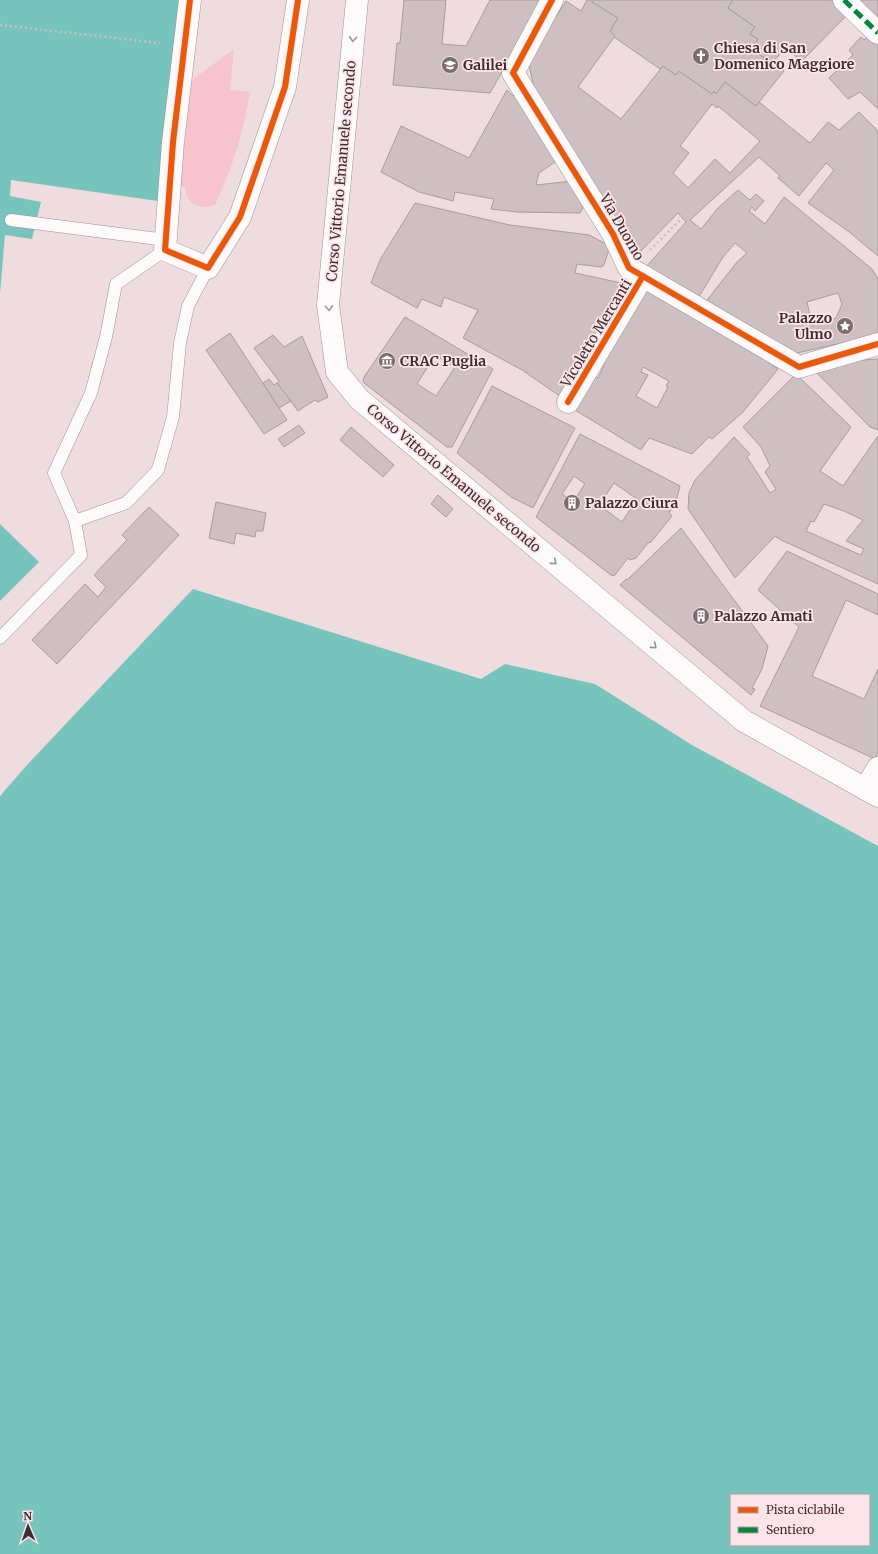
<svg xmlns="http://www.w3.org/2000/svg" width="878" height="1554" viewBox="0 0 878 1554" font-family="Merriweather,serif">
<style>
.green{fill:#f7c4cd}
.water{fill:#76c4bb;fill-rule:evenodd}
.building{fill:#cec0c2;stroke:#a99c9e;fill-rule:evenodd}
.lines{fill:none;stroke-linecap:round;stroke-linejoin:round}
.lane-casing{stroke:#a09396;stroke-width:13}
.street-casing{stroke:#a09396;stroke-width:23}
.secondary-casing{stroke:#a09396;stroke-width:23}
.path{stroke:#c8c0c3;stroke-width:2.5;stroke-dasharray:2 3;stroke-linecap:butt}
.lane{stroke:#fcfafa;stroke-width:12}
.street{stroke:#fcfafa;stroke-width:22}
.secondary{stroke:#fcfafa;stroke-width:22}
.quiet{stroke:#00873e;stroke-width:5;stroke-dasharray:10 5;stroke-linecap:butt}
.cycleway-casing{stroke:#fee4e8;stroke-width:8}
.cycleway{stroke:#e8590c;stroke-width:6}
.oneway{stroke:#9c9596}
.labels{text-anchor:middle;stroke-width:3.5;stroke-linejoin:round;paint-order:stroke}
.poi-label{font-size:14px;font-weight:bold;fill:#3d3033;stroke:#fee4e8;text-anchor:start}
.street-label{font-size:14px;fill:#3d3033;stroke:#fee4e8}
</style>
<rect width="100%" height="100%" fill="#eedcdf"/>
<path class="green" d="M234,49L230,90L250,92C244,131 232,169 215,205C199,210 186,204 185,187L174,186L185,85Z"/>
<g class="water">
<polygon points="0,0 182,0 158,201 11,180 10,196 41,202 32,239 5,235 0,293"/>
<polygon points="0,524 39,562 0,601"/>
<path d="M193,589L481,679L505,664L595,684L692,745L878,846V1554H0V796L27,765ZM731,1495H869V1545H731Z"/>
</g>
<g class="building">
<polygon points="404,0 446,0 442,44 466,46 490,0 543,0 490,93 393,85 397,43 400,43"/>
<path d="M587,0H590L618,18L610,31L615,36L578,87L621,119L663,66L676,75L679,71L712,94L714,91L716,94L725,82L756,106L759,102L810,143L828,122L839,130L859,112L878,131V256L848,231L808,203L834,170L826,163L799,196L778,178L780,176L759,157L690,220L701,229L718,208L738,190L750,200L756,194L764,201L755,211L752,207L749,211L765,224L784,197L872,269L878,279V335L797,353L772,345L704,304L737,262L747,253L735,243L723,257L697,300L646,267L686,222L678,213L637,255L540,107L534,88L528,60L566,1L581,11ZM712,104L717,108L718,106L760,141L730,173L715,159L688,188L673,173L689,153L680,146ZM838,293L842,304L836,318L812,325L807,302Z"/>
<polygon points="593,0 733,0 728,8 755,27 750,34 758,39 751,49 784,71 756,106 725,82 716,94 714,91 712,94 679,71 676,75 663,66 660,69 614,37 615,36 610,31 618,18 592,2"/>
<polygon points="733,0 831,0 846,16 802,61 785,48 772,63 751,49 758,39 750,34 755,27 728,8"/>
<polygon points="855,0 878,0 878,23"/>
<polygon points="861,37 864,40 867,37 878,44 878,109 860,92 848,99 829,78 853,55 849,50"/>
<polygon points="507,90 513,96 515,92 558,160 539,173 536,185 572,181 583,208 580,213 517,212 491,209 494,199 455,192 453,201 419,192 381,172 401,126 469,158"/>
<polygon points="415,203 510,225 589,235 610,246 604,265 601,267 577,264 575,273 635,286 601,342 590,338 564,399 522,370 463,338 478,310 444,297 441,307 422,299 417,308 371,283 380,260"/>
<path d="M642,284L748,347L778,369L743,412L712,439L709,437L692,454L649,438L641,450L570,407L590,372L598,378L605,363L596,359ZM643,367L669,381L666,386L668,387L657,408L636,396L648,375L641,372Z"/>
<path d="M405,317L493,369L452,447H447L364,383L363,381L364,377ZM435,355L455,367L436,396L417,384Z"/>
<polygon points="230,333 287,420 264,434 206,350"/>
<polygon points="273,335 284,347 302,336 328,397 318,402 315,400 298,411 277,383 279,381 254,348"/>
<polygon points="878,359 878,430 870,427 815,371 848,361"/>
<path d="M796,374L851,427L820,471L843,486L878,436V584L781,540L775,536L735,578L688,509L689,493L695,480L734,437L750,454L747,457L770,493L776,489L765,472L770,466L761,447L743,427ZM824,504L844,511L863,520L846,541L864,549L861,555L806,531L811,521L814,522Z"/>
<polygon points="269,379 274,385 277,383 291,401 279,408 263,383"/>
<polygon points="492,386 575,428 533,508 511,497 457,453"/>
<polygon points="299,425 305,433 284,447 278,439"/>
<polygon points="351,427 394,465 383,477 340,440"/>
<path d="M580,434L680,486L677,498L669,513L672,516L651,542L648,543L636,558L630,560L628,558L614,576L611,575L536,517ZM574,476L585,484L573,502L562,494ZM614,483L637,499L622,522L599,505Z"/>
<polygon points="438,495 453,509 446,517 431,504"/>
<polygon points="216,502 266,513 263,531 256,531 255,537 236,533 234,544 209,538"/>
<polygon points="149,507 179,535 57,664 32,640 85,584 98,597 106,587 94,575 127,540 122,535"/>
<polygon points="681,528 768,646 762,669 752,688 755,689 751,695 620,585 626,579 627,580"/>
<polygon points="787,551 878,594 878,615 846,600 812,676 864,699 878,669 878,752 875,759 760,706 799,627 758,590"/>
</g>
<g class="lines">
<g class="lane-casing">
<g id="lane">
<polyline points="11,220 166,240"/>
<polyline points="165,250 116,284 106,337 91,393 54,473 75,521 126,503 158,470 173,417 180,343 188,306 208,268"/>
<polyline points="0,638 81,555 75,521"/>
</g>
</g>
<g class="street-casing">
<g id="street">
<polyline points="190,0 173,142 165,250 208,268 240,217 285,87 298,0"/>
<polyline points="552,0 513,73 613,234 629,268 799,367 878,344"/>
<polyline points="844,0 878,33"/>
<polyline points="568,402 643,276"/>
<polyline points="865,789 878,768"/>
</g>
</g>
<g class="secondary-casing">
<polyline id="secondary" points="357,0 328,305 337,372 359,399 744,721 878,796"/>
</g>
<g class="path">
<polyline points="0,25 160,43"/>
<polyline points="650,250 682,218"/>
</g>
<use href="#lane" class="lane"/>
<use href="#street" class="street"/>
<use href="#secondary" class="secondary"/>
<polyline class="quiet" points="844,0 878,33"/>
<g class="cycleway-casing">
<g id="cycleway">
<polyline points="190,0 173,142 165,250 208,268 240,217 285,87 298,0"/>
<polyline points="552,0 513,73 613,234 629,268 799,367 878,344"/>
<polyline points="568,402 643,276"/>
</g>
</g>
<use href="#cycleway" class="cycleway"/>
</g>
<defs><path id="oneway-chevron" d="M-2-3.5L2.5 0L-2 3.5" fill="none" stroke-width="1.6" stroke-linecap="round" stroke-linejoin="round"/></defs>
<g class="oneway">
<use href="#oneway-chevron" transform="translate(353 39) rotate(95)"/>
<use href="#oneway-chevron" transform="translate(329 308) rotate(86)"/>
<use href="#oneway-chevron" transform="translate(554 562) rotate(40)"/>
<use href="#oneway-chevron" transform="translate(654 646) rotate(40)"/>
</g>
<defs>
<g id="church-disc" transform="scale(0.9)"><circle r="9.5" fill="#7b6c6f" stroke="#fee4e8"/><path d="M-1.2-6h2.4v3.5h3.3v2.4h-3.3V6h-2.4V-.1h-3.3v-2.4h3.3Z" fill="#fff"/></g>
<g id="school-disc" transform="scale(0.9)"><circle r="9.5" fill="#7b6c6f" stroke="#fee4e8"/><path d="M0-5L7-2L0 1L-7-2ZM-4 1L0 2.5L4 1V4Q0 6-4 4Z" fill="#fff"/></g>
<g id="sight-disc" transform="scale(0.9)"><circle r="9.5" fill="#7b6c6f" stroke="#fee4e8"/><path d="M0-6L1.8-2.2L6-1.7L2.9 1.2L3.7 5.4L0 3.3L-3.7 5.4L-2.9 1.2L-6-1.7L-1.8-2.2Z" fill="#fff"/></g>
<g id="museum-disc" transform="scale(0.9)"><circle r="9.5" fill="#7b6c6f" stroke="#fee4e8"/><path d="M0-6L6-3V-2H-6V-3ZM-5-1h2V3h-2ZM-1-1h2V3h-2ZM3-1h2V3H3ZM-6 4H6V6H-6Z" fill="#fff"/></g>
<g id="building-disc" transform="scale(0.9)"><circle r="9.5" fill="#7b6c6f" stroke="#fee4e8"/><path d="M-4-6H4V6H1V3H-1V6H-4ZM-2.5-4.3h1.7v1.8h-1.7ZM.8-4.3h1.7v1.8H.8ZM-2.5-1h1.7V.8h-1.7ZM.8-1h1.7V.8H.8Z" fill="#fff"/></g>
</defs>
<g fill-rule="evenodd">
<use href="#church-disc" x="701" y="56"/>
<use href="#school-disc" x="450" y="65"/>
<use href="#sight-disc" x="845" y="326"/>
<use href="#museum-disc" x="387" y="361"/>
<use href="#building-disc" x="572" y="503"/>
<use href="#building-disc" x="701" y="616"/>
</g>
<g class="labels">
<g class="poi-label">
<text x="714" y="53">Chiesa di San<tspan x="714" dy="16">Domenico Maggiore</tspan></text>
<text x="463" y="70">Galilei</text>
<text x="832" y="323" text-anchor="end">Palazzo<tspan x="832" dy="16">Ulmo</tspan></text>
<text x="400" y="366">CRAC Puglia</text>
<text x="585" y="508">Palazzo Ciura</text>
<text x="714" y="621">Palazzo Amati</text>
</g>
<g class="street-label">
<text transform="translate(341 171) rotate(-85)" y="5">Corso Vittorio Emanuele secondo</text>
<text transform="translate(622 227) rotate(60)" y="5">Via Duomo</text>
<text transform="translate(596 333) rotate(-59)" y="5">Vicoletto Mercanti</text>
<text transform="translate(454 478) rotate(40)" y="5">Corso Vittorio Emanuele secondo</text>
</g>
</g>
<rect x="730" y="1494" width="140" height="52" fill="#fee4e8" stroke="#b19ca0"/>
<rect x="738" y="1507" width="20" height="6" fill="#e8590c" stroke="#b19ca0"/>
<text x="766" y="1514" font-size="12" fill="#3d3033">Pista ciclabile</text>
<rect x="738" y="1527" width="20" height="6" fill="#00873e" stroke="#b19ca0"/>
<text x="766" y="1534" font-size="12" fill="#3d3033">Sentiero</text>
<g transform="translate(28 1526) rotate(358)" stroke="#fee4e8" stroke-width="3" paint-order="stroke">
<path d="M0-3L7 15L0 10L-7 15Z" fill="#3d3033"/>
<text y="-6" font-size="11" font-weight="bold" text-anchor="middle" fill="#3d3033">N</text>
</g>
</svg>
